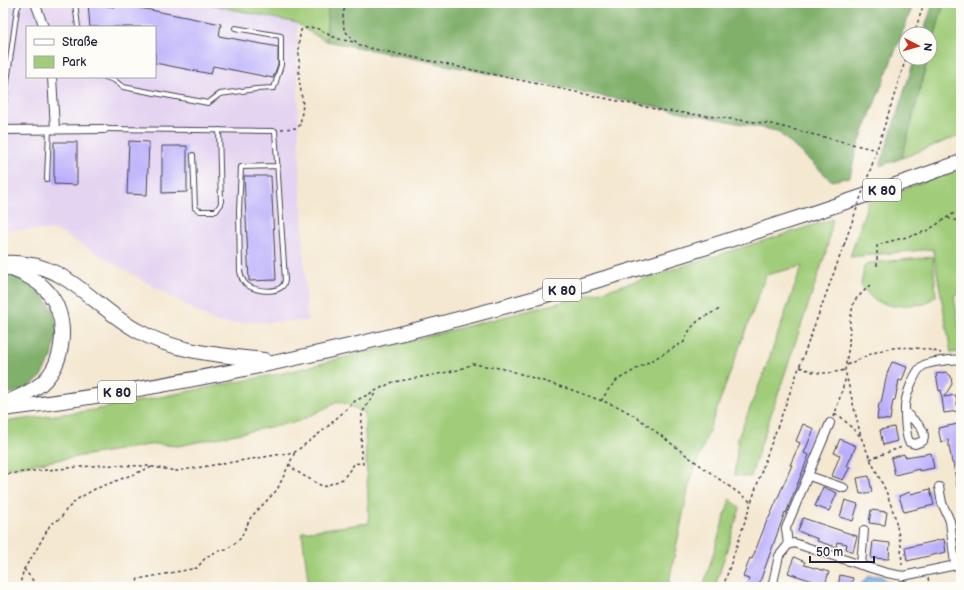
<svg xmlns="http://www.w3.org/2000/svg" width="964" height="590" viewBox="0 0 964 590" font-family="'Balsamiq Sans',sans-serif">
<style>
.built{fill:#e4d3f1;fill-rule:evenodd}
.green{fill:#a1cd7a;stroke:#62785a}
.forest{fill:#80b06a;stroke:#516952}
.water{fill:#7cb2eb;stroke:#4f6a93}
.building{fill:#bbaffc}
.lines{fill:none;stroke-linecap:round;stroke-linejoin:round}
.service-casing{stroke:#424052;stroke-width:6}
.minor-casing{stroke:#424052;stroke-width:10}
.trunk-casing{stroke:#424052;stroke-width:16}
.path{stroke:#424052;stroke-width:1.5;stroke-dasharray:3 3;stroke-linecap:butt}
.service{stroke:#fff;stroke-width:4}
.minor{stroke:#fff;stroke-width:8}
.trunk{stroke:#fff;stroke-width:14}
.path-bridge{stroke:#424052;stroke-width:1.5;stroke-dasharray:3 3;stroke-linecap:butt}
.labels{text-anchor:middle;stroke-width:4;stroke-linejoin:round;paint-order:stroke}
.shield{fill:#fdfcf7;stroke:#646373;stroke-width:1}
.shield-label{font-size:13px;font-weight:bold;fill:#22223b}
</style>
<rect width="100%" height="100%" fill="#fdfcf7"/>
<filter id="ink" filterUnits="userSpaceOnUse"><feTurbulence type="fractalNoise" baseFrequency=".025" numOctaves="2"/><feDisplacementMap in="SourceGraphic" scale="8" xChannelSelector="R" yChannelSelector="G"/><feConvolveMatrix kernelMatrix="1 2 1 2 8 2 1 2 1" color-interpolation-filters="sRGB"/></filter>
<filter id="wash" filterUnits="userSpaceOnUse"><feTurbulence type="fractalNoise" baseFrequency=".012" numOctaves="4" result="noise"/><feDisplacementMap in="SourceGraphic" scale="16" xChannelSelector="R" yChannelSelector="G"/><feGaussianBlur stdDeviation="0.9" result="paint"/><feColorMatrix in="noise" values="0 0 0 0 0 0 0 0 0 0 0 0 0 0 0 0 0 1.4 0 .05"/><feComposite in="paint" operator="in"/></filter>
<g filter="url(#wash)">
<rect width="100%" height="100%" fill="#f4e8d1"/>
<path class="built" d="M3,3H203L297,23L299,146L307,321L217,323L56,230H3ZM27,27H155V77H27Z"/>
<g class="green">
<polygon points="203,3 307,3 308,5 314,3 328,3 326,41 306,30 297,23"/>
<polygon points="944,3 961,3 961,135 902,158 928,58 930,58 930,52"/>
<polygon points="961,168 961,294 954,295 961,342 961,352 951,353 933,249 850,257 868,202"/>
<polygon points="833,219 826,252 757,456 751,477 735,475 738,438 765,370 802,266 766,275 689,485 668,587 309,587 302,532 369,523 364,412 339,401 300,421 178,446 155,444 3,469 3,422 93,410 288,372 601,292"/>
<polygon points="933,257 936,296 925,304 893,306 875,301 861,286 864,267 869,263"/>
<polygon points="730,499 740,508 715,587 703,587"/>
</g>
<g class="forest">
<polygon points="328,3 914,3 857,148 850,177 832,181 777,131 326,41"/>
<polygon points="933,3 944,3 930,52 930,34 923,34"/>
<polygon points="915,58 928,58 902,158 880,166"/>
<polygon points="3,271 34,284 53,309 57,332 52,357 39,379 26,388 3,396"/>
</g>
<polygon class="water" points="868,576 881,576 896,587 859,587"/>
<g id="blocks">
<g class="building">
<polygon points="88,3 114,7 115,3 221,24 219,36 278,47 278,64 273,78 213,66 211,74 155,63 155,27 90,27"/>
<polygon points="129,141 149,142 147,195 127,194"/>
<polygon points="54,142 77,142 77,185 54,184"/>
<polygon points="162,146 187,146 187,192 162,193"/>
<polygon points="244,176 271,176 276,280 249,281"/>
<polygon points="892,362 907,367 902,381 899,380 895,400 893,400 890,420 877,419 879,403 881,403 887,374"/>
<polygon points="946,372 951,376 952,384 944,397 956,395 958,411 944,413 941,390 939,391 936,374"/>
<polygon points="803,424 814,429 804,453 809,455 786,513 785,512 758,587 746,587 749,579 743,577 750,558 752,559 768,518 769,518 792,465 790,465 800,443 796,441"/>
<polygon points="958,424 961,441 961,486 957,487 953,463 952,463 948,440 941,442 938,428"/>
<polygon points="894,427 897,441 883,445 880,430"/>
<polygon points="840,439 856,446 847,466 850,467 843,480 832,476 840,455 834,453"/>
<polygon points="931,453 934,468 919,471 919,469 895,475 891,458 904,454 905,457"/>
<polygon points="869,476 872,492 860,494 857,478"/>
<polygon points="823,487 837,493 829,511 815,506"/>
<polygon points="930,489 934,505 904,512 899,496 910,492 911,494"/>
<polygon points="845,500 858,504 853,521 840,517"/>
<polygon points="871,510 887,512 885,525 869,523"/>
<polygon points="803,518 857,536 853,552 846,549 847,544 837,542 836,547 817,541 818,539 798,531"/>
<polygon points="944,539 946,552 907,561 905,548"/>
<polygon points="873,541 890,543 889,559 871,558"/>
<polygon points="794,557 805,562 804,565 829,572 825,585 788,573"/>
<polygon points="840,575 853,578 851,587 838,587"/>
</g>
</g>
</g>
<g filter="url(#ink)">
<use href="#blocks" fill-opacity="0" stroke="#424052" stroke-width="1"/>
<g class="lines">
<g class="service-casing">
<g id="service">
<polyline points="75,3 78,27"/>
<polyline points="105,77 114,80 123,87 208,103 220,94 256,89 274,88 281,65 281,36 235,28"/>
<polyline points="3,111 17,9 20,3"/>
<path d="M104,129L275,131L285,280C284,295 256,292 247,285C242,282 241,276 240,271L239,211L241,167L278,166"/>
<polyline points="193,155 195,208 200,211 216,211 221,204 219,130"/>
<polyline points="47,179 49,130"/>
</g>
</g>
<g class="minor-casing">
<g id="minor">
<polyline points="35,3 44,27"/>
<polyline points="52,77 55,129"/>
<polyline points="3,130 104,129"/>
<path d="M905,412C913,421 928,428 923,441L915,444L909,442C905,433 905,418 905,409C904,399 915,369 924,365C933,361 951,360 961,359"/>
<polyline points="809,476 844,488"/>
<polyline points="939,487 942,503 950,521 955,565"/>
<polyline points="788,545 794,543 861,565 887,573 903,576 961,564"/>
<polyline points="861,565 864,530"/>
<polyline points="772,587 779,556 788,545 786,528 830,423"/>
</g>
</g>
<g class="trunk-casing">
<g id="trunk">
<path d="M3,263C66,259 89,304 138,331C177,353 221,355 264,360"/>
<path d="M3,404C16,398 30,393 41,384C66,362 69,318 48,292C36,278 20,272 3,266"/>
<path d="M3,409C222,382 438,329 649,265C754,233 858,199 961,162"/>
</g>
</g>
<g class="path">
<polyline points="304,3 306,8 341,3"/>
<polyline points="346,3 343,14 344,30 360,46 660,110 771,124 876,150"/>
<polyline points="914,34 924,3"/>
<path d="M281,129L297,128L300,125L303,105L299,79V41L301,30C316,23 321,32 334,37C340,40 348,41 355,42"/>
<polyline points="872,165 906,58"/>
<polyline points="948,218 961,222"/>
<path d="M877,266V245C893,240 911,237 926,231C938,225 948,215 961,210"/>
<polyline points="870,285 854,301 850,320 849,345 845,370 861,437 870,459 886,491 895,517 901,546 902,567"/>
<path d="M847,365C857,360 868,355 879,351C898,345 922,347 941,353"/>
<path d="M800,367C818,375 827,374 845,370"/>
<path d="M601,401L608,390L617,380L684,342C691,322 703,317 720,309"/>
<polyline points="835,415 840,416 861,437"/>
<polyline points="834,417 846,377"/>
<polyline points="870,459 902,447"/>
<path d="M289,464C298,475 312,479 323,487L343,479L355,463L363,464L361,454L362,413L376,392"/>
<polyline points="3,477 8,474 24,472 103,465 147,466 177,471 295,452 325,429 355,401 393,382 428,376 458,370 473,364 505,369 572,390 619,407 633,415 646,424 690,458 751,502"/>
<polyline points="24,569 38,587"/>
<polyline points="928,578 930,587"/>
<polyline points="19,587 24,569 35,552 50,525 61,518 66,510 79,498 95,489 152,467"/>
<polyline points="135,587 138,579 197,568 206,557 218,551 226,550 240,539 251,517 277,490 295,452"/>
<polyline points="723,587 766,458 844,245"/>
</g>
<use href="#service" class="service"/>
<use href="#minor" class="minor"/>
<use href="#trunk" class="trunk"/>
<polyline class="path-bridge" points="844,245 872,165"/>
</g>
</g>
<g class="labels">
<g class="shield">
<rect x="863" y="179" width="38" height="22" rx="3"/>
<rect x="543" y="279" width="38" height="22" rx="3"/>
<rect x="98" y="381" width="38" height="22" rx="3"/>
</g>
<g class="shield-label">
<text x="882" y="195">K 80</text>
<text x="562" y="295">K 80</text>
<text x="117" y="397">K 80</text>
</g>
</g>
<rect width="964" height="590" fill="none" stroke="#fdfcf7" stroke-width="16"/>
<rect x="26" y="26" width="130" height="52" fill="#fdfcf7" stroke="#a5a5ac"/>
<rect x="34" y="39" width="20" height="6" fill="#ffffff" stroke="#a5a5ac"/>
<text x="62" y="46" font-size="12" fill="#22223b">Straße</text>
<rect x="34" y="56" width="20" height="12" fill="#a1cd7a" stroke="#a5a5ac"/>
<text x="62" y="66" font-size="12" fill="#22223b">Park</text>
<g transform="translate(918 46) rotate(96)"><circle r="19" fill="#fdfcf7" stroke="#a5a5ac"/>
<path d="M0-3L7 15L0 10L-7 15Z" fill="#c8321e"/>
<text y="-6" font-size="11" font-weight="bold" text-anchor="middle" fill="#22223b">N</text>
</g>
<path d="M810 556v6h64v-6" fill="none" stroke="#22223b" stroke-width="2"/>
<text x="816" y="556" font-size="12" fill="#22223b" stroke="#fdfcf7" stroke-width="3" paint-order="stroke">50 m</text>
</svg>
